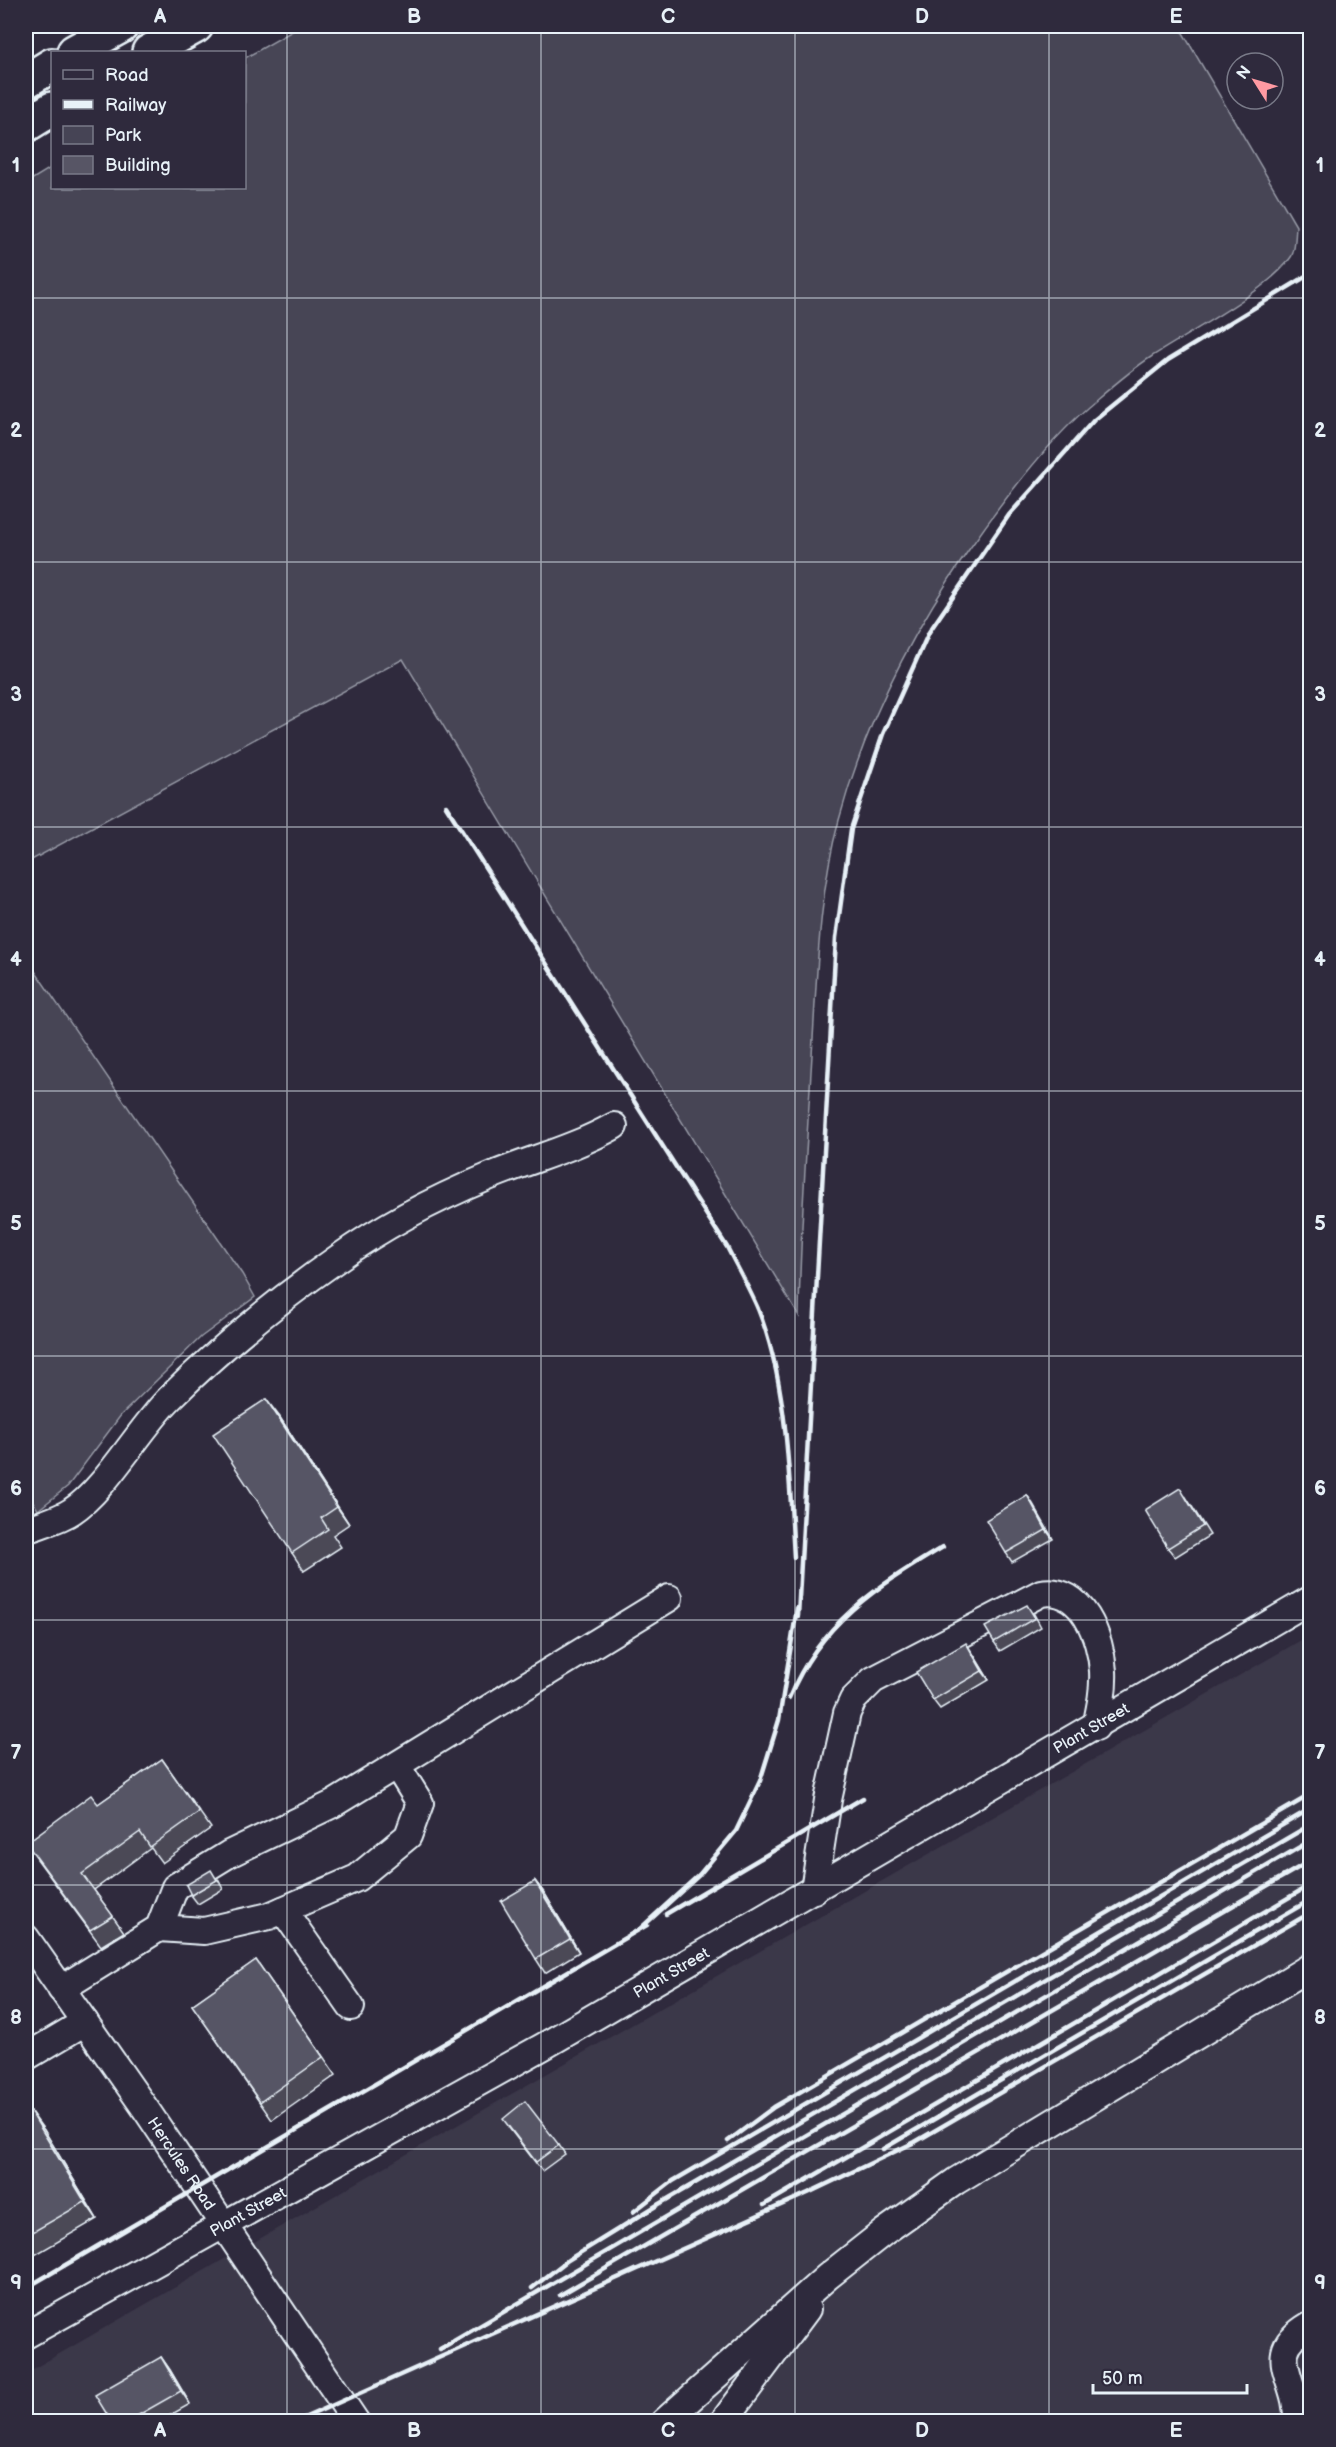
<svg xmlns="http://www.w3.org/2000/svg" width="1336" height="2447" viewBox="0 0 1336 2447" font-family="'Balsamiq Sans',sans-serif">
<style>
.built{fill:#3b3749}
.green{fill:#464455;stroke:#979aa6;stroke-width:1.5}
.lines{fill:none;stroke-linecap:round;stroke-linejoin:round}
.minor-casing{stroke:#e8f1f8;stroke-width:30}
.highway-casing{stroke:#e8f1f8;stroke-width:38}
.minor{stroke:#2f2a3d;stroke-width:26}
.highway{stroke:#2f2a3d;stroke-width:33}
.rail{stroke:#e8f1f8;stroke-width:4.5}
.wall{fill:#4b4957;stroke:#e8f1f8;stroke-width:1.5}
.shaded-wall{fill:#3d3c47;stroke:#e8f1f8;stroke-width:1.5}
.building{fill:#575565;stroke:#e8f1f8;stroke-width:1.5}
.grid{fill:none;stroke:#e8f1f8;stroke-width:1.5;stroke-opacity:0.55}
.labels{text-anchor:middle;stroke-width:4.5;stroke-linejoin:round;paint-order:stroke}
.street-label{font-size:16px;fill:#e8f1f8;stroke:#2f2a3d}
.neatline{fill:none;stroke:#e8f1f8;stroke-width:2}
.grid-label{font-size:20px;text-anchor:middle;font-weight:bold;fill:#e8f1f8}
</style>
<rect width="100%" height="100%" fill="#2f2a3d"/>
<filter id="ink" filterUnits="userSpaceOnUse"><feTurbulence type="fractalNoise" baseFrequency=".0167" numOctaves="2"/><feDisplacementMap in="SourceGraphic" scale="12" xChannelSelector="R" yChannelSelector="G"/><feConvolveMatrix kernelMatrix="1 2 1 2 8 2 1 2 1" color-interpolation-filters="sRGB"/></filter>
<g filter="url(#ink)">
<polygon class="built" points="1310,1635 1310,2421 26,2422 26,2373"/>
<g class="green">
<path d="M301,26H1179L1296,226C1295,235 1296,250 1291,257C1270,290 1186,334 1151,357C1129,371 1107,391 1086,409C1046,444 999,506 968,551C912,632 865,724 839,820C818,896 817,977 812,1055C807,1142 800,1229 799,1316L403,659L26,863V183L52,167V188H244L245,58Z"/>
<polygon points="26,958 242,1274 255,1297 201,1337 121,1415 68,1486 38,1510 26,1490"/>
</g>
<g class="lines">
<g class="minor-casing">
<g id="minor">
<path d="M26,1530C40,1524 59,1520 72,1511C105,1490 139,1429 170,1398C221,1347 277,1301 337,1259C384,1225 435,1199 488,1177C531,1159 573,1149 614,1126"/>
<path d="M814,1890L828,1800L847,1713L853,1700L873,1680L1041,1593C1082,1585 1101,1638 1103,1671C1104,1690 1100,1708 1096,1727"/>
<polyline points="283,1910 351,2007"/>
<polyline points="159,1928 204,1931 269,1916 357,1878 408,1836 420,1803 397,1766"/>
<path id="s1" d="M26,1938L147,2111L356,2422"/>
<polyline points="61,1989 159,1928 175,1887 229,1854 333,1804 669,1598"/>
<polyline points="26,2057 85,2022"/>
<path id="s2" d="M26,2335L544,2046L1310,1600"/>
<polyline points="664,2422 827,2277 884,2232 956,2181 1310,1967"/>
<polyline points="723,2422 807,2309"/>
<path d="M1297,2422C1299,2377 1260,2354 1310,2325"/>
</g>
</g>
<g class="highway-casing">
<g id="highway">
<polyline points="74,52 121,26"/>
<polyline points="149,52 196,26"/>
<polyline points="26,81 52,65"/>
<polyline points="26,125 52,109"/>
</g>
</g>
<use href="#minor" class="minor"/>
<use href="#highway" class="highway"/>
<g class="rail">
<path d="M446,806L727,1247C737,1267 749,1288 758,1309C788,1384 789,1477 794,1557"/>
<polyline points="798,1616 836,938 851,829 883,734 929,632 1009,515 1094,420 1168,360 1310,274"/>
<path d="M789,1698C820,1623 876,1587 943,1547"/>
<polyline points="666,1914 863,1798"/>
<polyline points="641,1928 699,1875 736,1831 760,1781 779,1720 797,1608"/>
<polyline points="728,2141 774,2107 1310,1795"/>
<polyline points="883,2149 1310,1900"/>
<polyline points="764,2205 1310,1885"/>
<polyline points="633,2212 673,2181 1310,1809"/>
<polyline points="26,2288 647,1925"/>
<polyline points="532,2288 568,2260 659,2204 1310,1825"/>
<polyline points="560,2295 1310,1861"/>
<polyline points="440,2349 1310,1841"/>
<polyline points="295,2422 808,2193 915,2142 1310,1913"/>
</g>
</g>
<g class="wall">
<polygon points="279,1416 349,1524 333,1535 341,1547 304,1571 292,1553"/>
<polygon points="1027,1495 1053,1539 1012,1562 1006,1553"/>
<polygon points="1186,1497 1210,1535 1175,1557 1168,1548"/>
<polygon points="1034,1614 1041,1627 1000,1651 994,1642"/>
<polygon points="972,1652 989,1680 940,1709 933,1700"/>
<polygon points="162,1759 211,1828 162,1863 151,1848 94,1890 124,1932 101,1946 37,1859 98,1804"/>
<polygon points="218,1879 223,1889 198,1904 191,1895"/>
<polygon points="535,1881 545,1894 579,1952 545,1973 536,1959"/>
<polygon points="256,1960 336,2075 272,2120 192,2005"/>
<polygon points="26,2115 44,2130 97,2219 26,2260"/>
<polygon points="509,2128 559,2145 565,2154 542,2171"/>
<polygon points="161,2357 170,2370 190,2404 160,2421 111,2421"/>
</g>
<g class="shaded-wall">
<polygon points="266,1399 279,1416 349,1524 337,1507"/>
<polygon points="1027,1495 1033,1504 1053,1539 1046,1530"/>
<polygon points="966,1643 972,1652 989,1680 982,1671"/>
<polygon points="535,1881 545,1894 579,1952 570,1939"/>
<polygon points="31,2112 44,2130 97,2219 85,2202"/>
<polygon points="161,2357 170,2370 190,2404 181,2391"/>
</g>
<g class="building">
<polygon points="266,1399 337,1507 321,1518 328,1529 292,1553 213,1434"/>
<polygon points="1180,1488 1203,1526 1168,1548 1145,1510"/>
<polygon points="1027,1495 1046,1530 1006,1553 986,1520"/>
<polygon points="1027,1605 1035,1618 994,1642 985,1627"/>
<polygon points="966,1643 982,1671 933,1700 916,1672"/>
<polygon points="162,1759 199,1812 150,1847 140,1832 82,1874 113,1916 90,1930 26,1843 91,1795 98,1804"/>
<polygon points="211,1870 217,1880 191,1895 186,1885"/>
<polygon points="535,1881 570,1939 536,1959 501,1901"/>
<polygon points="256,1960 323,2057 260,2102 192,2005"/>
<polygon points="525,2101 559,2145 536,2162 503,2119"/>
<polygon points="31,2112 85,2202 26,2236 26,2115"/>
<polygon points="161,2357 181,2391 128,2421 111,2421 95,2395"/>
</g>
</g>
<path class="grid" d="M287,26V2422M541,26V2422M795,26V2422M1049,26V2422M26,298H1310M26,562H1310M26,827H1310M26,1091H1310M26,1356H1310M26,1620H1310M26,1885H1310M26,2149H1310"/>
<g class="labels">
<g class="street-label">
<text dy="6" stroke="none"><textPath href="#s2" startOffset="1226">Plant Street</textPath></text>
<text dy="6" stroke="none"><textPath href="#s2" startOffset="740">Plant Street</textPath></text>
<text dy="6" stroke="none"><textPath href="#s1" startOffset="274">Hercules Road</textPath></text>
<text dy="6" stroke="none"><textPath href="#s2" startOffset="254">Plant Street</textPath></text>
</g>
</g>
<rect width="1336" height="2447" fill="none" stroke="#2f2a3d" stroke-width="66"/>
<rect x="51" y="51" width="195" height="138" fill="#2f2a3d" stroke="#797a88" stroke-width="1.5"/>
<rect x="63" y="70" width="30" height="9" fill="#2f2a3d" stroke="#797a88" stroke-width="1.5"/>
<text x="105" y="81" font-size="18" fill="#e8f1f8">Road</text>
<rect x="63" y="100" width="30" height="9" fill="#e8f1f8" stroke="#797a88" stroke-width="1.5"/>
<text x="105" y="111" font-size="18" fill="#e8f1f8">Railway</text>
<rect x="63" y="126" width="30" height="18" fill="#464455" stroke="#797a88" stroke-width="1.5"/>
<text x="105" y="141" font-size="18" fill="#e8f1f8">Park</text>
<rect x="63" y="156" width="30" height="18" fill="#575565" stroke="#797a88" stroke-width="1.5"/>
<text x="105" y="171" font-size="18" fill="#e8f1f8">Building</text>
<g transform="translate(1255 81) rotate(307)"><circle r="28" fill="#2f2a3d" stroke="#797a88" stroke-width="1.5"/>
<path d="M0-4.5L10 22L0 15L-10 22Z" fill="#ff9aa2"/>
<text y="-9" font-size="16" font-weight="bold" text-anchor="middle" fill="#e8f1f8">N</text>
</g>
<path d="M1093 2384v9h154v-9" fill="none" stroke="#e8f1f8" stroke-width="3"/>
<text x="1102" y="2384" font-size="18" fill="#e8f1f8" stroke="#2f2a3d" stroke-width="4.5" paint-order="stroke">50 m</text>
<rect x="33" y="33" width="1270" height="2381" class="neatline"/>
<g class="grid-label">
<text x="160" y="23">A</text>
<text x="414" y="23">B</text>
<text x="668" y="23">C</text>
<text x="922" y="23">D</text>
<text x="1176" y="23">E</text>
<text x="16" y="172">1</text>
<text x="1320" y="172">1</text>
<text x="16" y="437">2</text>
<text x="1320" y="437">2</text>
<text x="16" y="701">3</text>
<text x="1320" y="701">3</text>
<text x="16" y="966">4</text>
<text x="1320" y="966">4</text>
<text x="16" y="1230">5</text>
<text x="1320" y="1230">5</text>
<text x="16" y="1495">6</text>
<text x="1320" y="1495">6</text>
<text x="16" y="1759">7</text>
<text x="1320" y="1759">7</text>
<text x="16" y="2024">8</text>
<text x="1320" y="2024">8</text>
<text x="16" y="2289">9</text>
<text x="1320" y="2289">9</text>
<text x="160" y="2437">A</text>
<text x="414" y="2437">B</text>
<text x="668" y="2437">C</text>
<text x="922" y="2437">D</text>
<text x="1176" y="2437">E</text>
</g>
</svg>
